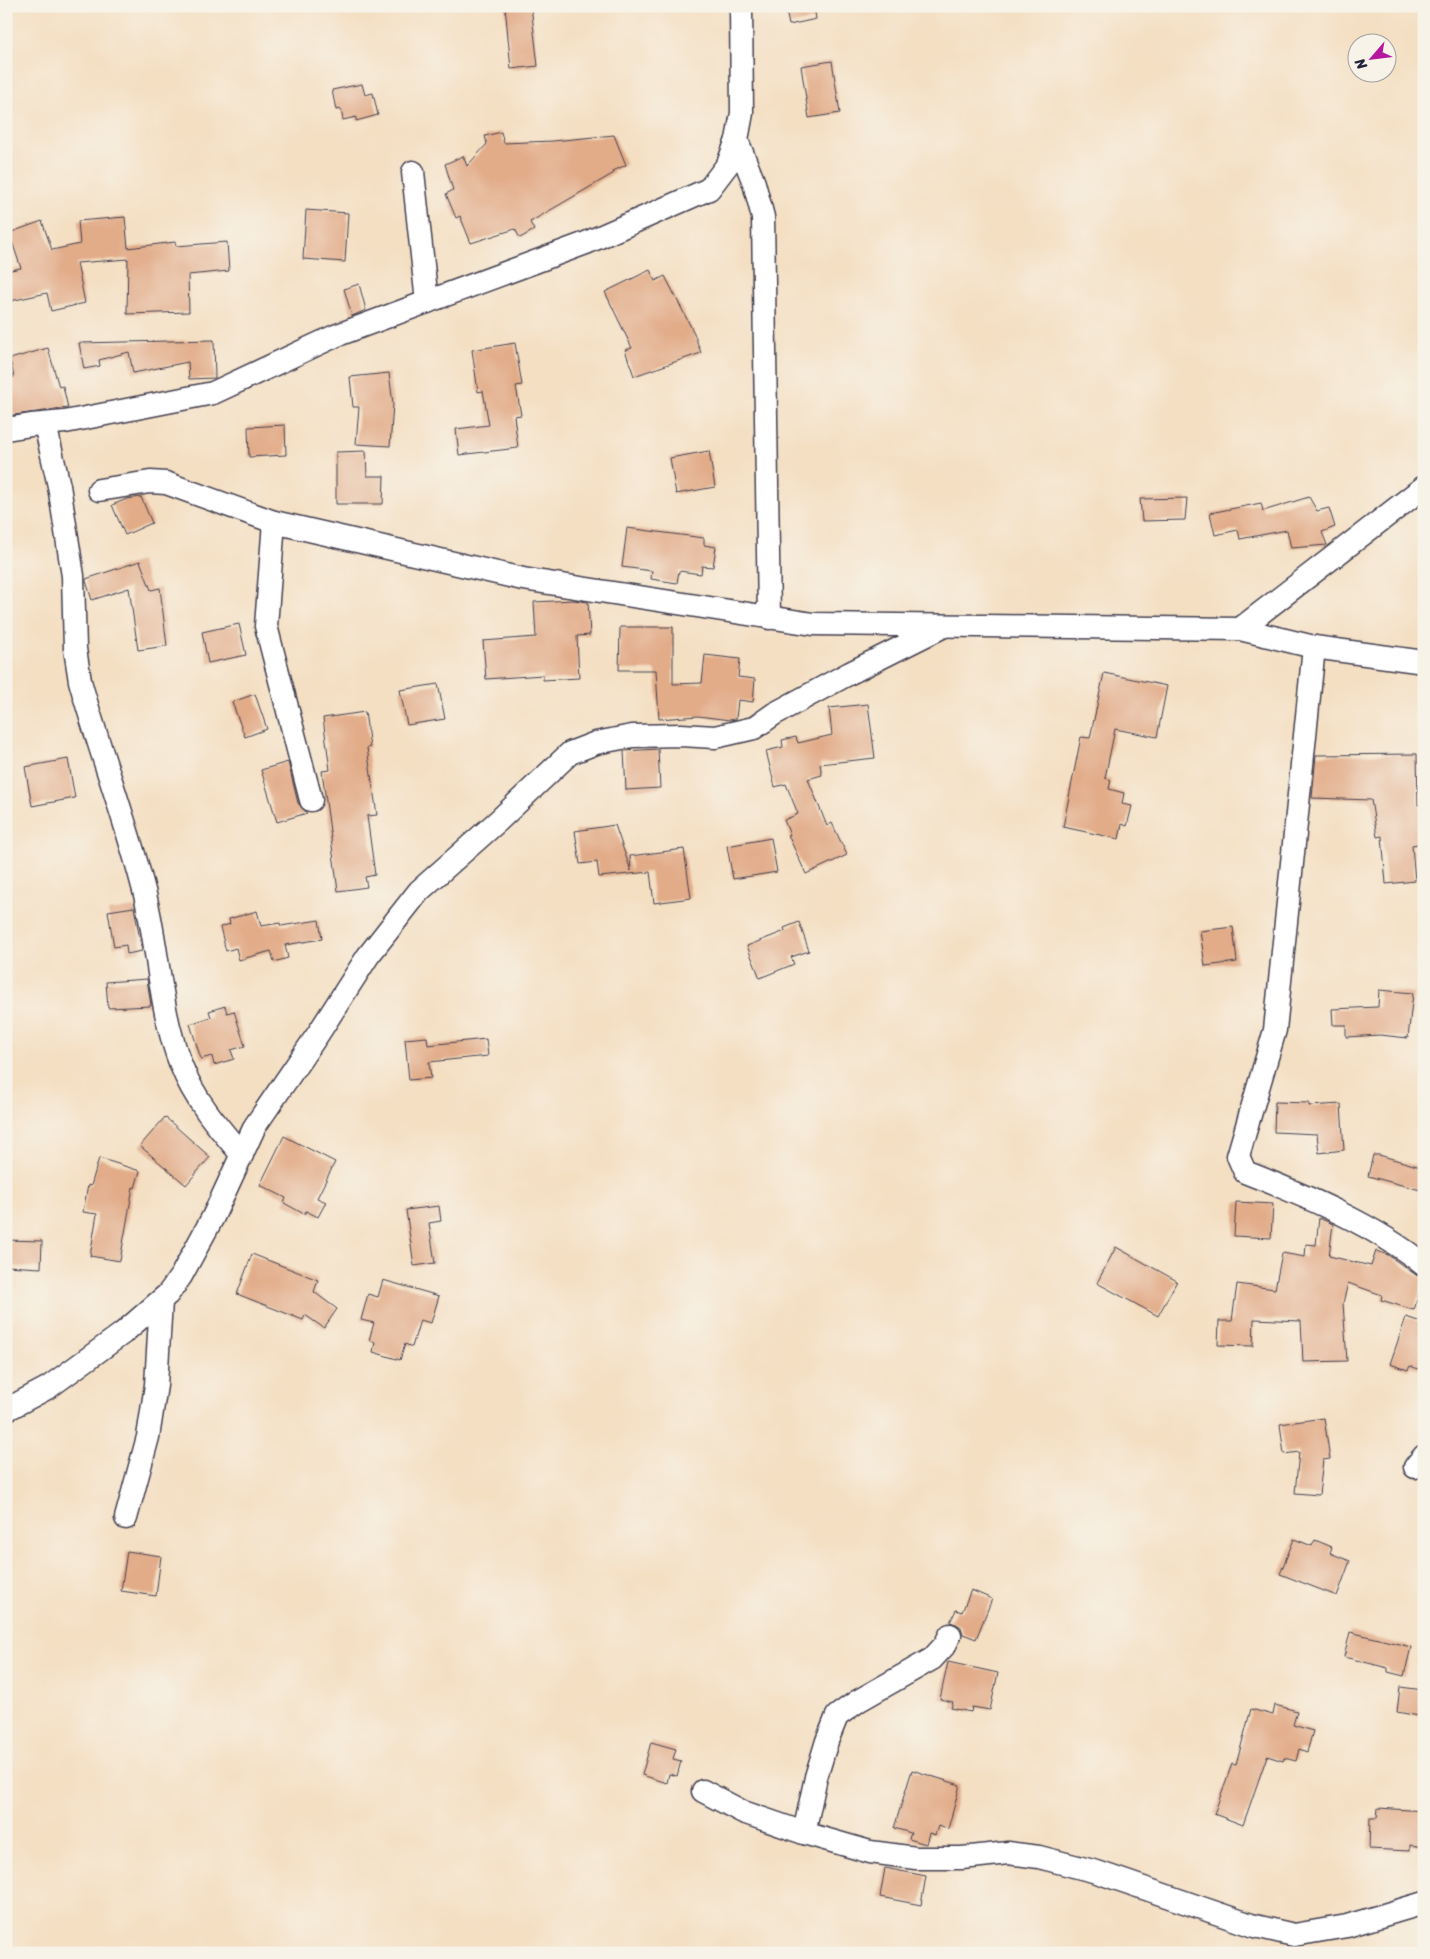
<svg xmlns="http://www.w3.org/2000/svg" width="1430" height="1959" viewBox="0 0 1430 1959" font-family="Sriracha,sans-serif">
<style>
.building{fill:#e2ac89}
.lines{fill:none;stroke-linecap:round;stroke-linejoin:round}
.minor-casing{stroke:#423e4f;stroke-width:25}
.minor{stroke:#fff;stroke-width:22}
</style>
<rect width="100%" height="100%" fill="#f7f3e8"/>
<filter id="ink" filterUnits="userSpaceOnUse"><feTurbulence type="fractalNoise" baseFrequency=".02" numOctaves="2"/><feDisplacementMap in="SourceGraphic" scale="10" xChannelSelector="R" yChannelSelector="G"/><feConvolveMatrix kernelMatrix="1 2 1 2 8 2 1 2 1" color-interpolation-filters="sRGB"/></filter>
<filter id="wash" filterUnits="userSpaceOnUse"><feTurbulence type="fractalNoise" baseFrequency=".0096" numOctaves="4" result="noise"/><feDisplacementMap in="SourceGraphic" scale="20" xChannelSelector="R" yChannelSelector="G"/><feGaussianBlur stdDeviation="1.12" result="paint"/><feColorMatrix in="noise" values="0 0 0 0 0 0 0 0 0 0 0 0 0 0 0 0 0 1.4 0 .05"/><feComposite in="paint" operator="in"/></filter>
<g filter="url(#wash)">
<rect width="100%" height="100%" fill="#f4dfc3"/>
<g id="blocks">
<g class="building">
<polygon points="505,6 531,6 538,66 511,69"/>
<polygon points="785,6 814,6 816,19 789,25"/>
<polygon points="832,61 840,113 809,118 801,66"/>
<polygon points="362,84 365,95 373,93 378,115 356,121 356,117 343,120 341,109 336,110 332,90"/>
<polygon points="501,132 504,143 553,141 614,135 626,165 613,171 614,173 530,222 534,230 520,238 515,229 471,243 460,216 456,218 446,194 453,190 445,164 463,156 467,166 487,144 485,136"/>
<polygon points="306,210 348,213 345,262 303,259"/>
<polygon points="125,217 128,248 175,242 176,246 227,242 229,271 188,275 189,312 127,314 128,259 77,263 85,303 51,311 47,293 6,302 6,271 21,268 9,233 42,221 52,250 80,244 78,221"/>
<polygon points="650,270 655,281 665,276 694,333 701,353 634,376 625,350 632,348 605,292"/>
<polygon points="359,284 366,310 352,316 344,289"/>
<polygon points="214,340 215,378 189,379 188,362 133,373 129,352 99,360 100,366 84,369 79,343"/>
<polygon points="515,343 522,385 516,386 521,415 514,416 518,448 459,455 456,429 489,425 483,391 478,392 472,350"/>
<polygon points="48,348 59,387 63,386 68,408 6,416 6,378 14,377 10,359"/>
<polygon points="389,373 393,404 390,446 356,444 359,407 353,407 350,377"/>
<polygon points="285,425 286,455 249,457 248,427"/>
<polygon points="366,451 367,476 384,476 383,504 336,504 336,452"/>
<polygon points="709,451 715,487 676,494 670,458"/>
<polygon points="141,497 152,523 125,535 112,505 127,499"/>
<polygon points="1309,497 1317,511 1329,508 1335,527 1322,532 1327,545 1291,548 1287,530 1240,539 1238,530 1215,535 1210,513 1261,503 1263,511"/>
<polygon points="1187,498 1185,520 1142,521 1140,499"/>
<polygon points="627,528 704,538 704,545 716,547 713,567 702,566 701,574 679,571 677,583 651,579 652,571 622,567"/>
<polygon points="140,561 151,590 160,588 167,646 138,650 129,588 92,600 86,581 86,579"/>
<polygon points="573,600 588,602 590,635 577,636 579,678 543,680 543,675 486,679 483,641 536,637 534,602"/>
<polygon points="239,624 246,655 208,663 202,632"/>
<polygon points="620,627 673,627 673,684 702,683 705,655 740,659 738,677 755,679 753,702 738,700 736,719 730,720 698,716 659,719 656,670 619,670"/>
<polygon points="1104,673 1167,686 1157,737 1115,729 1105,778 1111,780 1109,789 1124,793 1122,804 1132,806 1127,826 1122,824 1119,839 1063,827 1081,737 1090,738"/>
<polygon points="438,684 445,719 407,725 400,690"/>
<polygon points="255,694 267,729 245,737 232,702"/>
<polygon points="868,704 875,758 820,764 822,775 808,779 827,826 832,823 847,855 806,874 788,835 790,835 784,820 798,814 786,784 775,787 766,751 783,747 782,740 796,737 798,743 832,735 829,708"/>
<polygon points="365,712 370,747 367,748 377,815 367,816 375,875 365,877 367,887 338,891 322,771 330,770 323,718"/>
<polygon points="658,749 660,788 626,790 624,751"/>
<polygon points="1417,754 1418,805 1420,804 1424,843 1412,845 1415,881 1386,884 1382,836 1377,837 1371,800 1312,798 1316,755"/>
<polygon points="68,759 75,798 32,806 25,767"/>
<polygon points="288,762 298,803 307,813 277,822 261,770"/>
<polygon points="615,825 631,871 630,856 684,849 691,898 654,903 650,872 599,877 597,862 580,864 575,831"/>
<polygon points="771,838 777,872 733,879 727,846"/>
<polygon points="134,907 142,951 127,954 126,945 114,947 108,911"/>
<polygon points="257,911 261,926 280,923 281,926 319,920 322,939 285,945 288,958 274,962 271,951 239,960 236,948 226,951 220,927 230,924 229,919"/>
<polygon points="799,922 809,951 791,957 794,964 760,978 747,946 785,931 784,928"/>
<polygon points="1233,927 1237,962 1205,966 1200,931"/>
<polygon points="147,979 151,1006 108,1008 106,982"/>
<polygon points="1379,990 1413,993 1408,1038 1380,1035 1346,1037 1346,1025 1333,1025 1332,1009 1378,1007"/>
<polygon points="225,1006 227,1013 234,1011 245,1046 231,1050 234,1059 214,1065 212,1056 201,1059 190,1024 211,1017 209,1011"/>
<polygon points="427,1037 428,1045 486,1039 488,1056 429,1062 431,1078 409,1080 405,1039"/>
<polygon points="1275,1102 1309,1103 1309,1106 1341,1104 1344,1150 1319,1153 1317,1134 1274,1132"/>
<polygon points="165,1117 210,1157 186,1185 140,1146"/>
<polygon points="284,1136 335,1162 317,1198 326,1202 318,1217 306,1211 304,1214 284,1203 286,1198 260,1185"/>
<polygon points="1373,1155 1379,1155 1424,1168 1424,1191 1368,1176"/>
<polygon points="99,1158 140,1171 135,1188 133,1187 120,1261 90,1256 97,1214 83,1212 88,1185 91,1186"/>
<polygon points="1236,1202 1273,1204 1271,1238 1234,1236"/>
<polygon points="439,1206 441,1221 429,1223 435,1263 414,1266 406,1210"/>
<polygon points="1319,1218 1333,1224 1329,1256 1371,1266 1376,1251 1388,1255 1416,1275 1424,1278 1414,1310 1381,1300 1382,1295 1348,1283 1343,1303 1347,1361 1303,1362 1301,1321 1254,1319 1253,1346 1218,1345 1219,1321 1232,1321 1237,1284 1275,1289 1282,1253 1305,1257 1306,1244 1316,1245"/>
<polygon points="6,1240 42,1241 41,1268 6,1266"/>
<polygon points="1116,1247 1177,1281 1158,1316 1097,1283"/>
<polygon points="252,1254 318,1280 314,1292 337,1309 324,1328 305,1315 303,1320 237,1294"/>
<polygon points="383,1280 439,1296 431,1323 420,1320 412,1347 405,1344 400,1360 373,1352 375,1342 369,1340 374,1323 361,1320 368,1294 378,1297"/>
<polygon points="1406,1317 1424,1323 1424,1371 1410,1366 1408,1370 1390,1364"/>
<polygon points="1324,1418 1330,1459 1323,1460 1319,1495 1295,1493 1299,1452 1284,1454 1280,1424"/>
<polygon points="1294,1539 1312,1546 1315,1540 1332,1547 1330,1553 1350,1561 1337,1596 1280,1574"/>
<polygon points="127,1551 161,1556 156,1596 121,1591"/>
<polygon points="971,1590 992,1599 976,1639 963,1634 961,1627 956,1624 950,1622 956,1610 962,1612"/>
<polygon points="1350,1632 1411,1647 1404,1676 1388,1672 1388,1668 1344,1657"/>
<polygon points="948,1662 998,1673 990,1710 972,1707 971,1712 951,1708 953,1702 940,1699"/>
<polygon points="1400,1687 1424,1690 1424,1717 1397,1712"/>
<polygon points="1275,1705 1297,1711 1293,1725 1313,1731 1307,1752 1299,1749 1296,1761 1284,1758 1283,1761 1267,1756 1243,1825 1214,1814 1232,1764 1236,1765 1251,1709 1273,1715"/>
<polygon points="651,1742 676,1749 673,1759 681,1761 677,1776 669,1774 667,1783 642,1775"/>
<polygon points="912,1770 960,1785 948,1829 938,1826 935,1835 929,1833 926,1844 909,1839 911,1833 894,1828"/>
<polygon points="1378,1808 1424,1811 1424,1847 1410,1845 1410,1851 1369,1849 1370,1818 1377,1818"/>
<polygon points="885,1868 926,1876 921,1905 880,1897"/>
</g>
</g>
</g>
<g filter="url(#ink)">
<use href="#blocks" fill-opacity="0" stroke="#423e4f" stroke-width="1"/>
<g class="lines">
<g class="minor-casing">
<g id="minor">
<polyline points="737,140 754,183 763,217 769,618"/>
<polyline points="413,172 427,302"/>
<path d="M45,424L59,486L73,576L75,649L80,681C99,749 124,815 142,883C159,943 158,1007 181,1065C194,1099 218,1127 242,1155"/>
<polyline points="6,429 31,425 65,422 213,393 335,336 586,243 709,189 728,164 737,140 742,113 741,6"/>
<polyline points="99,490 150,482 166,483 274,522"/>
<polyline points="1240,629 1424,487"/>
<path d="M1314,647L1275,1030L1238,1156L1245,1172C1304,1195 1375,1225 1424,1265"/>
<polyline points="311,800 266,626 274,522 523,579 813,624 1240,629 1314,647 1424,662"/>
<polyline points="6,1410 49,1387 123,1333 168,1294 181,1276 213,1217 255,1126 318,1034 368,956 419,891 498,821 570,753 596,743 632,736 681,735 715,737 754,728 774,714 850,673 942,627"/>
<polyline points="1415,1467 1424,1456"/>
<polyline points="126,1518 148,1437 156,1385 161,1301"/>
<polyline points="703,1791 743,1812 804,1833 870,1852 916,1858 962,1858 1008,1853 1039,1857 1097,1872 1251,1925 1294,1935 1347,1926 1424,1903"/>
<polyline points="804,1833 816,1777 827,1741 837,1716 858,1701 932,1659 945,1645 950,1635"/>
</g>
</g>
<use href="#minor" class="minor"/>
</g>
</g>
<rect width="1430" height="1959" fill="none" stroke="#f7f3e8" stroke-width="25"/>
<g transform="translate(1372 58) rotate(242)"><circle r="24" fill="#f7f3e8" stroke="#a29fa3"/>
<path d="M0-4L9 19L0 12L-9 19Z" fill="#b5179e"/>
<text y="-8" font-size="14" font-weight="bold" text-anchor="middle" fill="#22223b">N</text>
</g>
</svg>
